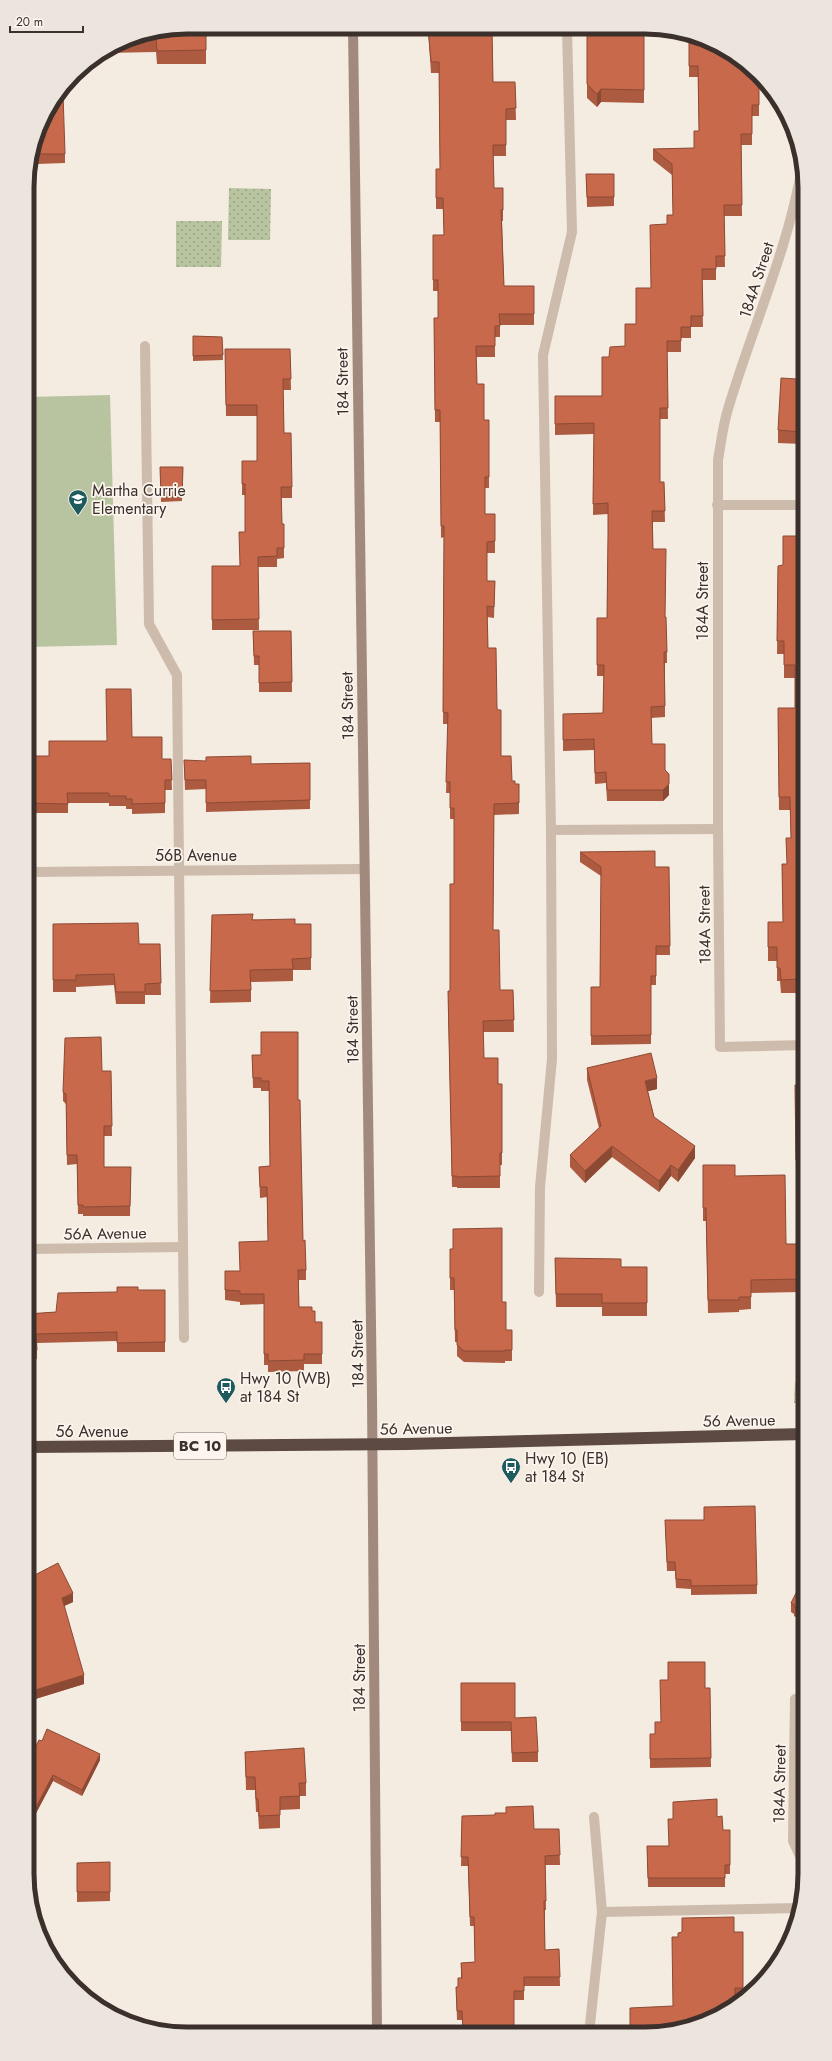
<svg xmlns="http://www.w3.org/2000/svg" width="832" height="2061" viewBox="0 0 832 2061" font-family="Jost,sans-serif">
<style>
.grass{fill:url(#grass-dots)}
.garden{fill:#b8c4a0}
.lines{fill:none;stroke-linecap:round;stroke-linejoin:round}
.lane{stroke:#cdbbac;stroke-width:10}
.street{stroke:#cdbbac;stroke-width:10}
.secondary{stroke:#a18a7d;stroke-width:10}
.highway{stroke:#5c4a42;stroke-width:12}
.wall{fill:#ac5a40}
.shaded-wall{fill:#8c4a34}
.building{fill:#c8694b;stroke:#8c4a34}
.labels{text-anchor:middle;stroke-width:3.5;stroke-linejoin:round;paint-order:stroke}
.shield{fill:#fbf5ee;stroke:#756b66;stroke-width:1}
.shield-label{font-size:15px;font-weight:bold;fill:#3b302b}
.street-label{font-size:16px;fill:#3b302b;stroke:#fbf5ee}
.poi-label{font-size:16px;fill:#3b302b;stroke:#fbf5ee;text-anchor:start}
.rim{fill:none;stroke:#3b302b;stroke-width:5}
</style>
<defs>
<pattern id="grass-dots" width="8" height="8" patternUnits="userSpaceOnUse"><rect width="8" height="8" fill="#b8c4a0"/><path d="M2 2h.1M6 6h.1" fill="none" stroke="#97a083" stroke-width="1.8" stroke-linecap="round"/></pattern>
</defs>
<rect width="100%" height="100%" fill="#f4ebe1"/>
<g class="grass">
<polygon points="229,188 271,189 270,240 228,240"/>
<polygon points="176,221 222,221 221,267 176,267"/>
<polygon points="795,1382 805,1382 805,1403 794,1403"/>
</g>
<polygon class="garden" points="110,395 117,645 27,647 27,397"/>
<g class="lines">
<g class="lane">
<polyline points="145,346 149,624 177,675 184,1338"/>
<polyline points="551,830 718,829"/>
<polyline points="539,1292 540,1187 552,1059 551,830 543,355 572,232 567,29"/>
<polyline points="602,1912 799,1908"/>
<polyline points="589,2034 602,1912 594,1817"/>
</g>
<g class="street">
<path d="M802,167C788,250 752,328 728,409C723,425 721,443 718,460V829L720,1047L805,1045"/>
<polyline points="717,505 805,505"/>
<polyline points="27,872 364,869"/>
<polyline points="27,1249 183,1247"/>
<polyline points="802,1371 805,1371"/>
<polyline points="795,1699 793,1841 805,1867"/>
</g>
<polyline class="secondary" points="353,28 372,1396 377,2032"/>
<polyline class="highway" points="27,1447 407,1444 805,1434"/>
</g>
<g class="wall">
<polygon points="206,27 206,64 157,64 156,52 104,53 126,39"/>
<polygon points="428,28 492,29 493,82 515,82 516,120 506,120 506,156 493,156 494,188 503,188 503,221 502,221 504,286 534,314 534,325 500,325 500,337 495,337 495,357 476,357 477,384 484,420 489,420 489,488 485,488 485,514 495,514 495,553 487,553 487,581 495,581 494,618 487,617 488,648 497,708 501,756 512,781 515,784 519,784 519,814 494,815 493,930 500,990 513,990 514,1032 483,1032 484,1058 498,1084 502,1084 502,1165 500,1165 500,1188 457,1188 457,1187 452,1187 448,1002 450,991 454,884 454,819 450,819 450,793 446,793 448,724 443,724 444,537 441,538 440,422 435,422 434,318 438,318 438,291 433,291 433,235 444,235 443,209 436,209 436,169 440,169 439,73 431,73"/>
<polygon points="644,30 644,103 601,102 597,107 587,98 587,32 602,32"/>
<polygon points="689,34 759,77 759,116 752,116 752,145 741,145 742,216 724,216 725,267 716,267 716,280 702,280 703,327 691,327 691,338 681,338 681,352 667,352 668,419 660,419 660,482 664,482 665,522 653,522 653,549 665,617 667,652 667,663 665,663 665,717 651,718 652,744 665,770 669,795 663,801 607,801 606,783 595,784 594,750 563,751 563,714 603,713 604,676 597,676 597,618 607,618 608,541 608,514 593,515 594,434 555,435 555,396 602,396 609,357 625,346 636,324 651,288 673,215 672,175 653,160 653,149 694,148 699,131 698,77 689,77"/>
<polygon points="44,116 65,154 65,163 37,164 36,144"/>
<polygon points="586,174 614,174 614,206 587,207"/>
<polygon points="193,336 222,337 223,360 193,361"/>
<polygon points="225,349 290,349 291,390 283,390 284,433 292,487 292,498 281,498 282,524 284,524 284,558 277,559 277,567 258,567 259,630 212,630 212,566 240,566 245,532 245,495 242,495 242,461 257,461 257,416 226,416"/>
<polygon points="805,368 805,450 802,450 802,444 778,443 778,430 797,379"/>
<polygon points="160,467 183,467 182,501 161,502"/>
<polygon points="805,536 805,996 802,995 798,993 781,993 780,981 777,981 777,961 768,961 768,922 783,922 782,864 787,864 786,838 791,838 790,810 779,810 778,708 795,708 795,678 784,678 784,654 777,654 778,566 783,565"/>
<polygon points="253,631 291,631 292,692 259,692 259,665 254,665"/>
<rect x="27" y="693" width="5" height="30"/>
<polygon points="132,737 162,759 171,759 172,790 165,790 165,813 132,814 132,809 126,809 126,806 109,806 109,803 68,803 68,813 27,813 27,756 49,756 107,741"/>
<polygon points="184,760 251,764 310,763 310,809 206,812 206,789 185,790"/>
<polygon points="580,852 655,867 669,867 670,955 656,955 656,985 651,985 651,1044 591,1045 591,987 600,987 601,876 580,862"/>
<polygon points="212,915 295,924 311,924 311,970 293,970 293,981 251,982 251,1002 210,1003"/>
<polygon points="53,924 139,944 160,944 161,995 145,995 145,1004 116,1004 114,985 76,987 76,992 53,992"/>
<polygon points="252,1055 298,1100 303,1241 306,1270 306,1280 299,1280 299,1307 312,1311 315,1322 322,1322 322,1364 304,1364 304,1371 268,1372 268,1365 264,1365 264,1304 240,1305 240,1302 225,1300 225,1271 240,1271 268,1241 267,1197 260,1198 259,1167 270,1166 269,1091 261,1091 261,1088 253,1088"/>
<polygon points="587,1068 657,1089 648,1091 654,1117 695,1158 678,1182 671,1176 659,1192 612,1157 585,1183 570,1167 570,1155 599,1128 587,1080"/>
<polygon points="102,1071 111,1071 112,1136 104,1136 104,1167 131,1167 130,1216 83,1216 83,1214 78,1214 77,1164 67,1165 66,1104 63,1101 63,1092"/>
<polygon points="795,1085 805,1085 805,1173 796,1173"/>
<polygon points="703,1165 735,1176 786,1244 805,1244 805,1324 801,1324 801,1292 751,1293 751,1309 739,1310 739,1312 708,1313 706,1221 703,1221"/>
<polygon points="450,1249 502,1302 506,1330 512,1330 512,1361 505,1361 505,1363 464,1362 457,1356 457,1342 455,1342 454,1290 450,1290"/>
<polygon points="555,1258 621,1267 647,1267 647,1316 602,1316 602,1307 556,1307"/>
<polygon points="138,1290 165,1290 165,1352 117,1352 117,1341 37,1343 37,1359 27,1360 27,1314 56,1312 117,1292"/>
<polygon points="665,1520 757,1585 757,1594 691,1595 691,1589 676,1588 675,1571 667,1571"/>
<polygon points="805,1570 805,1622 794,1616 794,1614 791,1612 791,1603 798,1590 798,1585"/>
<polygon points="27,1575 73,1602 64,1606 84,1684 32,1700 27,1681"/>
<polygon points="461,1683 515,1718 538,1752 538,1762 512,1762 511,1731 461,1731"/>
<polygon points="705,1688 710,1688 711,1767 650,1768 650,1734 655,1734 661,1722"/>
<polygon points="245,1752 306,1783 306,1796 300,1796 300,1809 280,1810 280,1828 259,1829 258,1812 256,1812 255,1790 246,1790"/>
<polygon points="100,1760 82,1796 53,1781 34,1817 27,1813 27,1763"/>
<polygon points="462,1816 534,1829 559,1829 560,1865 545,1865 546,1910 545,1910 545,1950 559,1949 560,1986 524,1986 524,2000 514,2000 514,2028 522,2033 462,2020 457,2020 456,1987 458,1987 461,1978 461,1963 475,1962 474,1926 470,1926 468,1866 461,1866"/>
<polygon points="717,1817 723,1830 730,1830 730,1874 725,1874 725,1887 648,1887 647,1846 668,1846"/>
<polygon points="110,1862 110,1901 77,1902 77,1863"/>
<polygon points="734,1932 743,1932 743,1998 735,1998 673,2006 678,1937"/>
</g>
<g class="shaded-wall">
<polygon points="601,89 601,102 597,107 597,94"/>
<polygon points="669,784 669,795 663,801 663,790"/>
<polygon points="657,1078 657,1089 645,1092 645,1081"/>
<polygon points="612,1146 612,1157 585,1183 585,1171"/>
<polygon points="695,1146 695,1158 678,1182 678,1170"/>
<polygon points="671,1165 671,1176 659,1192 659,1181"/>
<polygon points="73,1593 73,1602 62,1607 62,1598"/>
<polygon points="84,1675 84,1684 32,1700 32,1691"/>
<polygon points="100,1754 100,1760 82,1796 82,1790"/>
<polygon points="53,1775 53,1781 34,1817 34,1811"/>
</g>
<g class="building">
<polygon points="187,27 206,27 206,50 157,51 156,39 126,39"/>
<polygon points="428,28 492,29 493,82 515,82 516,108 506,109 506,145 493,145 494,188 503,188 503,210 501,210 504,286 534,286 534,314 499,314 500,326 495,326 495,346 476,346 477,384 484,384 484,420 489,420 489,477 485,477 485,514 495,514 495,541 487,542 487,581 495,581 494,607 487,606 488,648 496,648 497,708 498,710 501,710 501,756 511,756 512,781 515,781 515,784 519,784 519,803 494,804 493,930 499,930 500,990 513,990 514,1020 483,1021 484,1058 498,1058 498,1084 502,1084 502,1153 500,1153 500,1176 457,1177 457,1176 452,1176 448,991 450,991 450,884 454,884 454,808 450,808 450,782 446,782 448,713 443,712 444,526 441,526 440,410 435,410 434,318 438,318 438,280 433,280 433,235 444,235 443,198 436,198 436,169 440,169 439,62 431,62"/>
<polygon points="602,30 644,30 644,90 601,89 597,94 587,84 587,32 602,32"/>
<polygon points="689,34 716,44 751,67 759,77 759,105 752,105 752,134 741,134 742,205 724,205 725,256 716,256 716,269 702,269 703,316 691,316 691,327 681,327 681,341 667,341 668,408 660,408 660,482 664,482 665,511 652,511 653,549 666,549 665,617 666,617 667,652 664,652 665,706 651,707 652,744 665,744 665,770 669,774 669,784 663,790 607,790 606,772 595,773 594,739 563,740 563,714 603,713 604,665 597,665 597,618 607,618 608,534 608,503 593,504 594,423 555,424 555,396 602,396 602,357 609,357 610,347 625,346 625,324 636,324 636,288 651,288 650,225 667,224 667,215 673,215 672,164 653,149 694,148 694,131 699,131 698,66 689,66"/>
<polygon points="61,93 63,93 65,154 37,154 36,143 44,116"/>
<polygon points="586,174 614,174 614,197 587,197"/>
<polygon points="193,336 222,337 223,355 193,356"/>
<polygon points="225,349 290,349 291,379 283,379 284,433 291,433 292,487 281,487 282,524 284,524 284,548 277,548 277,556 258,557 259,619 212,620 212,566 240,566 239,532 245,532 245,484 242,484 242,461 257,461 257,405 226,405"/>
<polygon points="798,367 805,368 805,438 802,438 802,432 778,430 781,378 797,379"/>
<polygon points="160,467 183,467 182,497 161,497"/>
<polygon points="783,536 805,536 805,982 802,982 798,979 781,980 780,968 777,968 777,947 768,947 768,922 783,922 782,864 787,864 786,838 791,838 790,797 779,797 778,708 795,708 795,665 784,665 784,641 777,641 778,566 783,565"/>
<polygon points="253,631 291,631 292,682 259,683 259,656 254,656"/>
<polygon points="106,689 131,689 132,737 162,737 162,759 171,759 172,780 165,780 165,803 132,804 132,799 126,799 126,796 109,796 109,793 67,793 68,804 27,803 27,756 49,756 49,741 107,741"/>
<rect x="27" y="693" width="5" height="25"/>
<polygon points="251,756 251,764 310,763 310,800 206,803 206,780 185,780 184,760 206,761 206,757"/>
<polygon points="655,851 655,867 669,867 670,946 656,946 656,976 651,976 651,1035 591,1036 591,987 600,987 601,867 580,852"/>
<polygon points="253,914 252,920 295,919 295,924 311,924 311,958 292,959 293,969 250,970 251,990 210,991 212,915"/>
<polygon points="138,923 139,944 160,944 161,983 145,984 145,992 116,992 114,974 76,975 76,980 53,980 53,924"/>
<polygon points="261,1032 298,1032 298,1100 300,1100 303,1241 305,1240 306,1270 298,1270 299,1307 312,1307 312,1311 315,1311 315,1322 322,1322 322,1354 304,1354 304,1360 268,1361 268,1354 264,1354 264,1294 240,1294 240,1291 225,1290 225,1271 240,1271 239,1242 268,1241 267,1187 260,1187 259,1167 270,1166 269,1081 261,1081 261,1078 253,1078 252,1055 261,1055"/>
<polygon points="101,1037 102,1071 111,1071 112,1126 104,1126 104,1167 131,1167 130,1206 83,1207 83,1205 78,1205 77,1155 67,1155 66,1094 63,1092 65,1038"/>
<polygon points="651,1053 657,1078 645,1081 654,1117 695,1146 678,1170 671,1165 659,1181 612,1146 585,1171 570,1155 601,1126 587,1068"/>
<polygon points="795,1085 805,1085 805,1160 796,1160"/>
<polygon points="703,1165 735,1165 735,1176 785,1175 786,1244 805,1244 805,1311 801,1311 801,1279 751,1280 751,1297 739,1297 739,1300 708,1300 706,1208 703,1208"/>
<polygon points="502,1228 502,1302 506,1302 506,1330 512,1330 512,1350 505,1350 505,1351 464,1351 457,1345 457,1330 455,1330 454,1278 450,1278 450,1249 453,1249 453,1229"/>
<polygon points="555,1258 621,1259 621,1267 647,1267 647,1303 602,1303 602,1294 556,1294"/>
<polygon points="117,1287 138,1287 138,1290 165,1290 165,1342 117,1343 117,1332 36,1334 37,1350 27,1351 27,1314 56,1312 58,1293 117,1292"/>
<polygon points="755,1506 757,1585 691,1586 691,1580 676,1579 675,1562 667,1562 665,1520 704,1520 704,1507"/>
<polygon points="58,1563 73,1593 62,1598 84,1675 32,1691 27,1672 27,1575 31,1577"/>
<polygon points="805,1570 805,1613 794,1607 795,1605 791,1603 800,1585 798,1585"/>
<polygon points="668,1662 705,1662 705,1688 710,1688 711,1758 650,1759 650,1734 655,1734 655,1722 661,1722 660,1680 668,1680"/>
<polygon points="461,1683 515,1683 515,1718 536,1717 538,1752 512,1753 511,1722 461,1722"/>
<polygon points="47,1729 100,1754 82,1790 53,1775 34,1811 27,1807 27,1763 39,1740 42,1741"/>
<polygon points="304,1748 306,1783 299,1783 300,1796 280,1797 280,1815 259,1816 258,1799 256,1799 255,1777 246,1777 245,1752"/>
<polygon points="717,1799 717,1817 722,1816 723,1830 730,1830 730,1865 725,1865 725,1878 648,1878 647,1846 669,1846 668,1819 673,1819 673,1802"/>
<polygon points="533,1806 534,1829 559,1829 560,1855 545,1856 546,1901 544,1901 545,1950 559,1949 560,1977 524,1977 524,1991 514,1991 514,2028 522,2027 522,2033 463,2033 462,2011 457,2011 456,1987 458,1987 458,1978 462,1978 461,1963 475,1962 474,1917 470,1917 468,1857 461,1857 462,1816 495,1815 495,1813 506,1813 506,1807"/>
<polygon points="110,1862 110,1892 77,1892 77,1863"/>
<polygon points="734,1917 734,1932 743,1932 743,1988 735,1988 735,2006 734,2007 686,2029 645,2034 630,2034 630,2008 673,2006 672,1937 678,1937 678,1933 682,1932 682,1918"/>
</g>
<defs>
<g id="school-pin" transform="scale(1)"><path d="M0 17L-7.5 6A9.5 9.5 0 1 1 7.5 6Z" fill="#1f5a5e" stroke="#fbf5ee"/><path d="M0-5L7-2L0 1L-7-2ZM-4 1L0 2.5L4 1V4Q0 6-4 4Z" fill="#fff"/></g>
<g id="bus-pin" transform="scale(1)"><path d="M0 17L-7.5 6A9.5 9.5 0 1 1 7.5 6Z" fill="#1f5a5e" stroke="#fbf5ee"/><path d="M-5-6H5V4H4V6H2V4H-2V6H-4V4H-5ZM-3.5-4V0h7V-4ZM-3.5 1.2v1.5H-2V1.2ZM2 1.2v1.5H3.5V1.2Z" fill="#fff"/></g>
</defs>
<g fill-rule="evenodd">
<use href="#school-pin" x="78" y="499"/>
<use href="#bus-pin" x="226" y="1387"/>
<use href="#bus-pin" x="511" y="1467"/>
</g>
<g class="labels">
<rect class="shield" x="174" y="1433" width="52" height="26" rx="3"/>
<g class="shield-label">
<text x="200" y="1451">BC 10</text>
</g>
<g class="street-label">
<text transform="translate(756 280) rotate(-72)" y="6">184A Street</text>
<text transform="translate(342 382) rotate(-91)" y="6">184 Street</text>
<text transform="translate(702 601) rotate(-90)" y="6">184A Street</text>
<text transform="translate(347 706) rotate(-91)" y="6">184 Street</text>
<text x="196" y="861">56B Avenue</text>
<text transform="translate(704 925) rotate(-91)" y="6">184A Street</text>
<text transform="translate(352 1030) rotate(-91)" y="6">184 Street</text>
<text transform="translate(105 1233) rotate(-1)" y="6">56A Avenue</text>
<text transform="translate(357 1354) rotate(-91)" y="6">184 Street</text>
<text transform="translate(739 1420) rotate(-1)" y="6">56 Avenue</text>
<text transform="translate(416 1428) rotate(-1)" y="6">56 Avenue</text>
<text x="92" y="1437">56 Avenue</text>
<text transform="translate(359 1678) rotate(-90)" y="6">184 Street</text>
<text transform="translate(779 1784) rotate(-89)" y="6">184A Street</text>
</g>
<g class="poi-label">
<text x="92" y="496">Martha Currie<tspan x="92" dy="18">Elementary</tspan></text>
<text x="240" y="1384">Hwy 10 (WB)<tspan x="240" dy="18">at 184 St</tspan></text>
<text x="525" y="1464">Hwy 10 (EB)<tspan x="525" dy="18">at 184 St</tspan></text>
</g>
</g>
<path d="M0 0H832V2061H0ZM187 34H645A153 153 0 0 1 798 187V1874A153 153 0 0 1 645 2027H187A153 153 0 0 1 34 1874V187A153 153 0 0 1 187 34Z" fill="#ece5de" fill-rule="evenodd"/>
<path class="rim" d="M187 34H645A153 153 0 0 1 798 187V1874A153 153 0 0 1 645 2027H187A153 153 0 0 1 34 1874V187A153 153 0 0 1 187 34Z"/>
<path d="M10 26v6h73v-6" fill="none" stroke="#3b302b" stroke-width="2"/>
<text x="16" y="26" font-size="12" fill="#3b302b" stroke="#fbf5ee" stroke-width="3" paint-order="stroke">20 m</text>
</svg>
